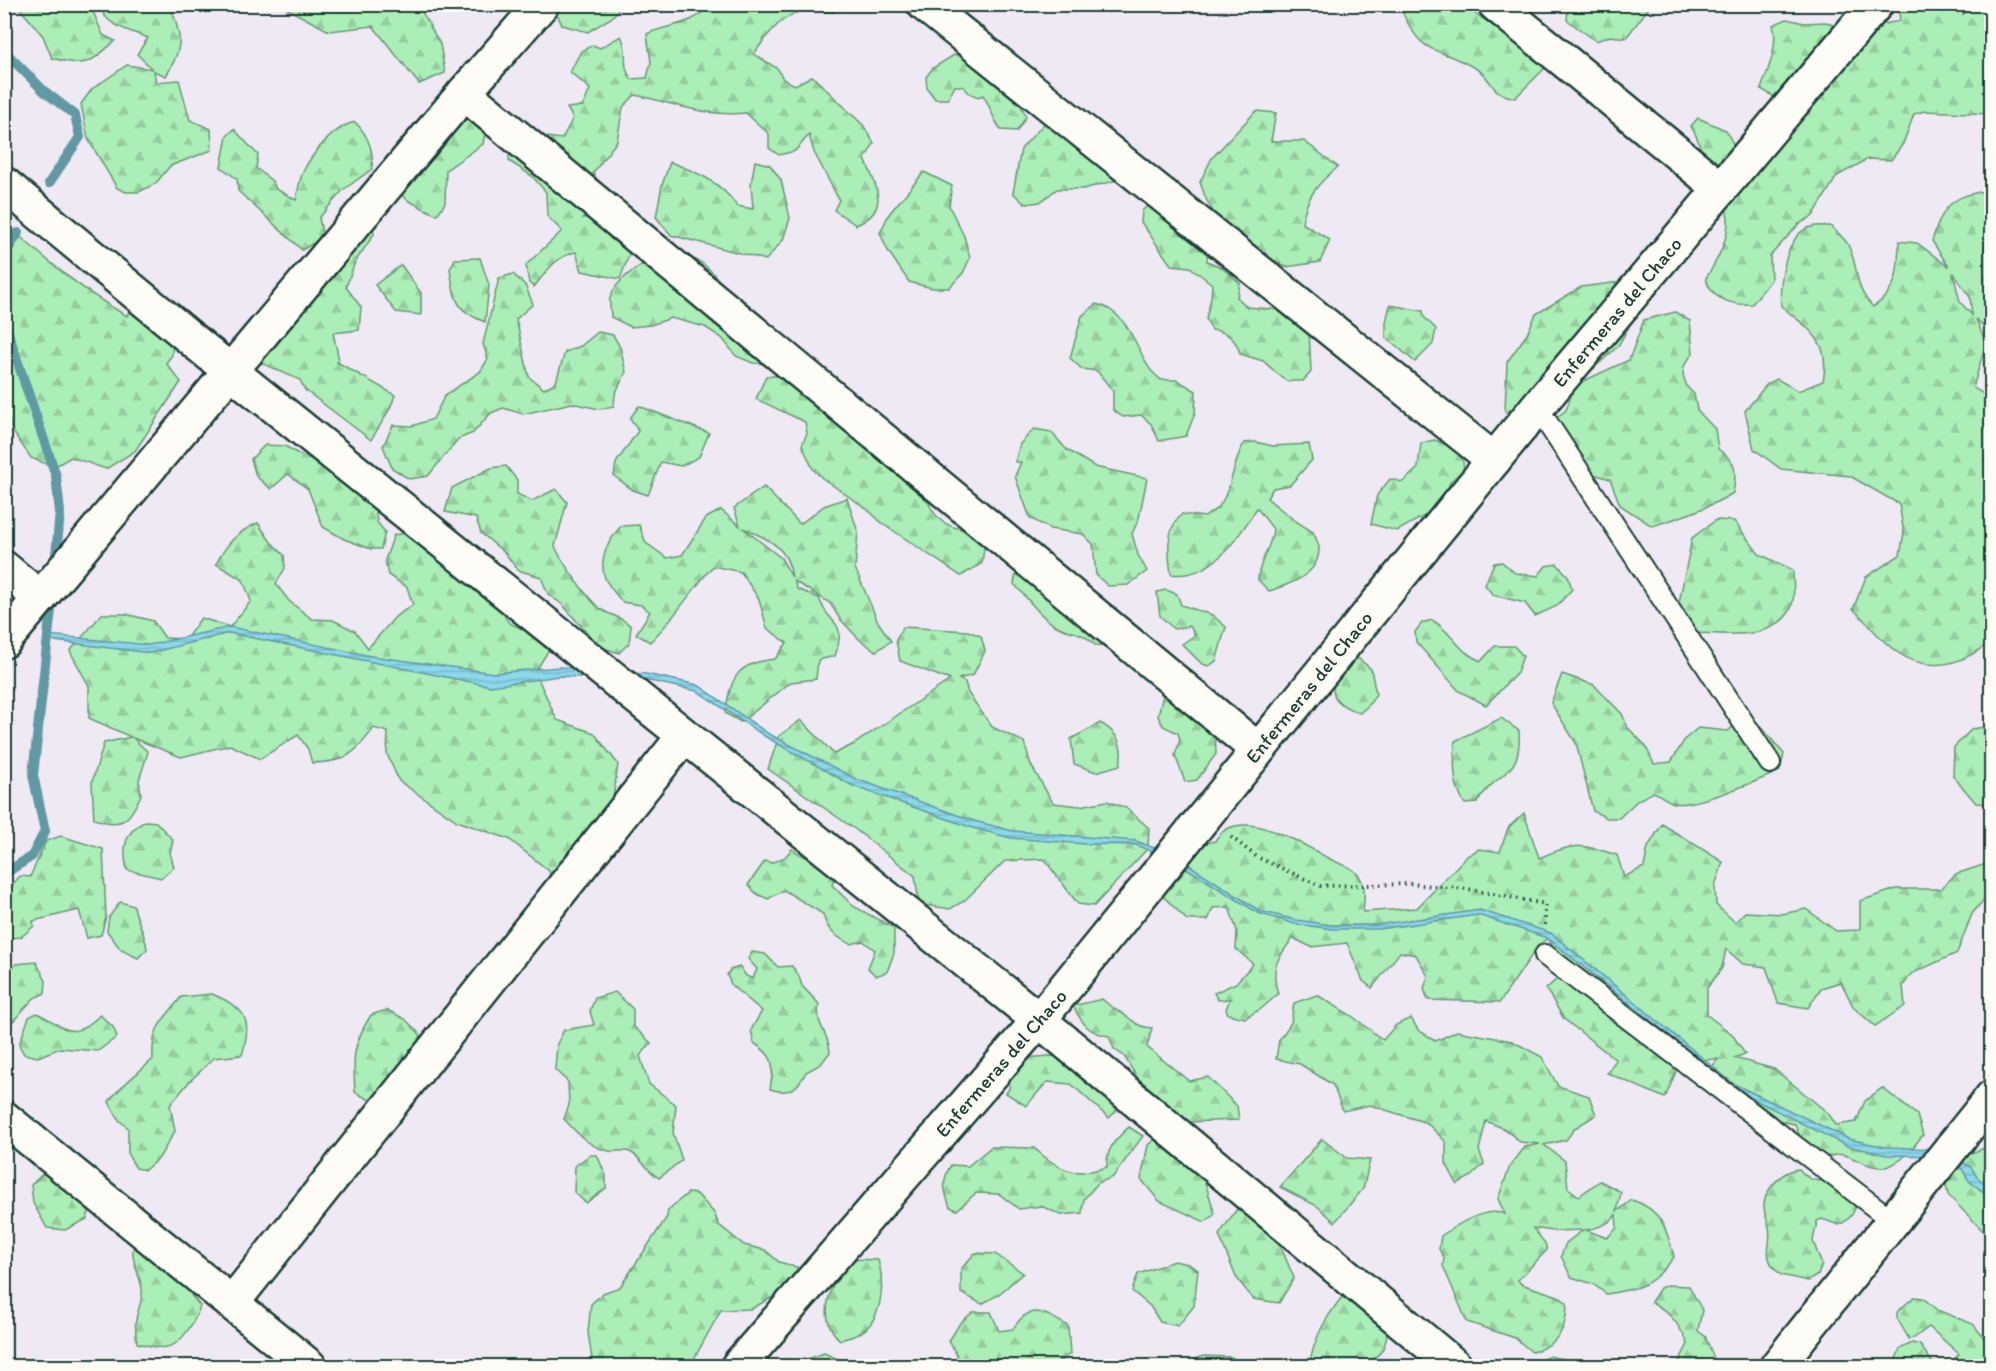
<svg xmlns="http://www.w3.org/2000/svg" width="1996" height="1371" viewBox="0 0 1996 1371" font-family="Itim,sans-serif">
<style>
.forest{fill:url(#forest-firs);stroke:#669676;stroke-width:1.5;fill-rule:evenodd}
.water{fill:url(#water-rules);stroke:#6099a2;stroke-width:1.5}
.lines{fill:none;stroke-linecap:round;stroke-linejoin:round}
.stream{stroke:#6099a2;stroke-width:10}
.lane-casing{stroke:#1f3d34;stroke-width:24}
.street-casing{stroke:#1f3d34;stroke-width:38}
.secondary-casing{stroke:#1f3d34;stroke-width:38}
.path{stroke:#1f3d34;stroke-width:4;stroke-dasharray:1.5 4.5;stroke-linecap:butt}
.lane{stroke:#fdfcf7;stroke-width:20}
.street{stroke:#fdfcf7;stroke-width:33}
.secondary{stroke:#fdfcf7;stroke-width:33}
.labels{text-anchor:middle;stroke-width:4.5;stroke-linejoin:round;paint-order:stroke}
.street-label{font-size:20px;fill:#1f3d34;stroke:#fdfcf7}
</style>
<defs>
<pattern id="forest-firs" width="22" height="20" patternUnits="userSpaceOnUse" patternTransform="scale(1.5)"><rect width="22" height="20" fill="#aceeb7"/><path d="M5 1l3.5 6h-7zM16 11l3.5 6h-7z" fill="#94cd9e"/></pattern>
<pattern id="water-rules" width="6" height="5" patternUnits="userSpaceOnUse" patternTransform="scale(1.5)"><rect width="6" height="5" fill="#8bd7eb"/><path d="M0 2.5h6" fill="none" stroke="#78b9ca"/></pattern>
</defs>
<rect width="100%" height="100%" fill="#efe9f4"/>
<filter id="ink" filterUnits="userSpaceOnUse"><feTurbulence type="fractalNoise" baseFrequency=".0167" numOctaves="2"/><feDisplacementMap in="SourceGraphic" scale="12" xChannelSelector="R" yChannelSelector="G"/><feConvolveMatrix kernelMatrix="1 2 1 2 8 2 1 2 1" color-interpolation-filters="sRGB"/></filter>
<g filter="url(#ink)">
<g class="forest">
<path d="M17,5H90L103,35L115,41C88,65 87,67 52,58L43,36Z"/>
<path d="M100,5H170C182,36 184,47 166,76L154,71L156,82L179,80L190,120L211,129L212,150L170,166L156,183L139,192H126L117,188L88,139L81,104L92,89L127,65L152,69L137,54L148,38C132,31 103,26 100,5Z"/>
<polygon points="280,5 418,5 440,44 445,73 419,84 373,26 329,31"/>
<polygon points="553,5 554,4 623,5 611,18 588,32 562,25"/>
<path d="M708,5H841L834,12H824L813,7C783,14 771,29 754,54L778,69L783,79L795,85L812,76L863,125L874,143L865,159C876,186 891,211 856,225L834,210L839,200L814,152L809,135L795,151L779,155L769,148V134L746,113C705,117 674,103 635,95L623,107L617,141L593,173L598,181L600,198L583,218L590,217L612,240L630,252L620,279L582,271L576,252C556,256 546,272 534,287L529,283L526,265L562,231L547,216L546,192L532,176L509,161V143L538,136L562,139L573,118L567,108L583,106L590,89L570,72L581,51L593,45L600,48L621,36C630,52 620,62 631,79L647,78L651,62L647,34C667,24 696,26 708,5Z"/>
<path d="M1399,5H1462L1525,46L1546,67L1515,98C1487,93 1494,78 1475,68C1430,43 1423,59 1399,5Z"/>
<polygon points="1568,5 1622,5 1624,8 1626,5 1651,5 1626,38 1610,36 1596,41 1567,20"/>
<path d="M1898,5H1966L1963,14L1977,6H1991V114L1925,111L1914,114L1903,144L1891,160L1868,159L1837,176L1813,216L1799,224L1770,256L1771,280L1752,304C1733,306 1710,299 1706,278C1717,261 1732,234 1727,212C1724,200 1714,190 1709,179C1702,159 1702,144 1691,126L1698,118L1726,130L1736,150L1794,98L1773,96L1761,89C1768,70 1779,45 1773,25L1787,19L1804,23L1826,22L1855,35L1869,27L1900,21Z"/>
<path d="M954,55C979,54 1019,93 1026,117L1017,131L1001,130C992,118 991,107 983,95L978,97L969,93L963,86H955L948,99H935L927,88L926,77L933,68Z"/>
<polygon points="461,110 487,123 483,144 446,170 445,203 437,215 409,201 395,189"/>
<path d="M1256,111L1276,113L1271,141H1304L1338,167C1318,183 1306,197 1302,223L1330,240L1320,262L1286,267L1227,236L1206,199L1200,182L1212,158Z"/>
<polygon points="1050,117 1116,174 1118,180 1083,189 1057,189 1040,202 1025,204 1013,193 1021,149"/>
<path d="M355,122C368,135 374,151 372,169L343,190L319,218L323,237L302,250L238,191L237,179L221,167L227,136L234,129L258,155L256,168L273,182L276,189L296,200C298,191 299,181 303,172C312,153 335,126 355,122Z"/>
<path d="M755,161L770,165L781,180L790,218L783,240L766,260L671,235L656,217L662,185L670,162C697,172 721,182 737,206L753,209L751,184Z"/>
<polygon points="924,172 952,186 949,206 964,236 970,258 963,273 949,288 932,288 909,282 888,251 880,233 889,214"/>
<path d="M1991,190V333L1976,319L1986,343L1973,388L1986,395L1991,403V641C1958,669 1920,675 1886,643C1874,632 1865,620 1853,609L1866,577L1900,555L1904,533L1899,504L1850,476L1781,469L1754,449L1745,411L1767,384L1777,379L1798,391L1823,381C1831,341 1810,330 1781,306C1779,285 1785,233 1811,227C1817,225 1824,226 1830,226C1837,232 1846,239 1849,247C1860,271 1853,286 1873,307C1899,290 1898,270 1899,241L1917,243L1949,267L1932,241C1944,203 1952,196 1991,190ZM1953,273L1970,297L1972,315L1960,302Z"/>
<path d="M1150,203L1208,250L1207,261L1221,267L1240,283L1237,297L1247,307L1282,310L1309,331L1311,372L1303,381H1286L1263,361L1240,354C1237,340 1227,331 1212,330L1206,319L1211,298L1212,284L1190,267L1171,265L1141,222L1142,211Z"/>
<path d="M369,207L374,234L355,262L346,287L361,307L359,330L333,333L339,360L337,362L395,395C390,413 380,424 371,440L305,390L300,380L259,362Z"/>
<path d="M5,223C44,258 81,290 127,316L129,310L141,303L173,341L172,355L166,363L181,382L135,451L106,469L71,457L54,467L31,458L11,429L5,393Z"/>
<path d="M660,256C674,256 690,255 702,263C725,279 754,338 770,364L753,363L736,356L722,338L705,327L671,318L651,325L631,327L611,317C611,312 609,304 610,298C616,278 643,263 660,256Z"/>
<path d="M480,258L489,285L485,322C454,310 455,299 450,269L455,259Z"/>
<polygon points="401,265 421,293 421,315 396,312 375,285"/>
<polygon points="513,274 525,285 533,304 516,319 529,377 544,389 556,382 565,352 581,346 598,332 613,335 620,347 626,372 615,394 614,406 599,409 572,403 523,414 503,408 491,413 473,433 458,439 428,476 409,479 392,468 383,446 393,425 412,426 433,419 445,395 480,372 488,359 483,344 499,278"/>
<path d="M1620,282L1639,309L1618,346L1577,384L1629,360L1644,320L1675,312L1690,321L1693,353L1684,366L1683,375L1687,387L1694,394L1697,410L1715,429L1718,449C1737,462 1737,471 1733,493C1707,509 1681,517 1652,526L1620,505L1610,479L1587,472L1548,424L1566,410L1574,387L1554,406L1535,439L1505,411L1507,362L1527,334L1536,314L1581,287Z"/>
<path d="M1096,304C1125,310 1135,343 1148,366C1150,371 1157,376 1161,380H1177L1196,391L1195,413L1186,436L1159,441L1151,424L1141,415L1123,417L1113,410V391L1097,371L1082,369L1070,358L1082,316Z"/>
<polygon points="1390,305 1423,311 1424,317 1436,329 1433,344 1415,362 1386,337 1386,322"/>
<path d="M766,376H788L928,501C939,530 959,528 986,534L982,563L961,576L882,523L867,509L822,478L813,469L802,445L807,433L805,422L756,399Z"/>
<polygon points="639,406 709,433 699,457 681,466 661,462 648,495 633,490 614,476 616,463 638,431 630,418"/>
<polygon points="1034,429 1051,432 1067,450 1095,467 1147,478 1139,518 1132,534 1138,555 1147,571 1128,585 1108,586 1096,575 1093,544 1083,534 1050,529 1030,518 1015,476 1021,462 1015,462 1020,444"/>
<path d="M1434,440C1451,445 1463,450 1464,469L1451,481L1439,508L1397,531L1371,524L1377,495L1390,479L1403,482L1418,468L1421,443Z"/>
<path d="M1255,442L1273,446L1309,444L1312,460L1290,485L1273,488L1267,498L1294,520L1313,532C1315,537 1320,545 1319,550C1318,576 1288,585 1269,591L1258,580C1258,561 1272,547 1273,529L1257,508C1238,538 1212,580 1171,574C1168,552 1165,530 1182,514L1205,517C1209,513 1217,510 1220,505C1231,491 1234,460 1244,443Z"/>
<polygon points="265,445 285,446 300,455 324,463 338,481 375,507 377,522 385,532 381,549 371,549 344,539 323,527 308,489 288,474 271,489 256,476 251,459"/>
<path d="M506,466L517,480V494L532,501L556,489L567,502L555,546C560,559 590,603 602,610C614,617 618,615 631,626L629,643L619,653L598,646L563,605L548,594L541,577L518,570L505,553L481,533L476,518L445,512L452,488L491,468Z"/>
<path d="M764,487L800,524L824,506L847,498L858,532L855,568L878,622L891,641L876,651L860,640L840,619L830,603L794,581L797,589L819,598C829,628 848,617 835,656L818,660L816,679L791,682L741,722L725,713C732,675 736,664 775,659L787,643L767,628L759,599L741,572L713,566C691,591 674,619 650,642L636,634L650,612L641,605L622,602C617,595 608,586 605,578C598,559 609,540 621,526L639,525L646,543L667,558L682,555L706,518L721,510L740,526L734,508ZM743,528C769,539 788,547 792,577L781,558Z"/>
<path d="M1716,520L1734,521L1759,554L1793,570C1793,583 1796,601 1789,612C1770,642 1722,633 1692,633L1680,619L1679,603L1692,538Z"/>
<path d="M258,523L271,542L284,555L285,568L276,584L289,601L312,619L333,620L355,631L368,648L396,616L413,605L407,587L388,575L385,560L394,535L407,533L494,599L509,623L534,634L550,648L535,672L557,720L594,733L618,764L613,799L588,846L555,891L549,871L509,839L457,821L399,781L387,754L388,732L374,728C353,755 347,762 312,763L308,749L298,735L260,759L230,745L181,757L133,738L148,752L139,780L141,795C128,822 123,828 94,819L92,782L104,743L131,737L89,718V686L70,651L102,614H126L153,621L165,638L186,639L201,618L230,627L251,601L243,580L216,564C227,543 237,532 258,523Z"/>
<path d="M1018,562L1111,646L1095,645C1078,628 1071,635 1053,624C1038,615 1027,597 1014,584Z"/>
<polygon points="1502,562 1515,573 1538,576 1546,566 1557,564 1568,576 1572,589 1557,606 1535,616 1525,603 1493,595 1485,585 1494,563"/>
<polygon points="1166,590 1177,594 1181,605 1212,615 1226,627 1216,661 1209,666 1202,664 1182,644 1195,635 1190,626 1174,629 1160,616 1157,592"/>
<path d="M1432,620C1453,632 1457,652 1481,661L1495,646H1514L1523,656L1517,673L1486,705L1459,691L1416,642L1415,632L1422,623Z"/>
<polygon points="903,627 968,631 981,636 985,651 973,675 959,679 965,682 968,693 992,727 1024,742 1031,765 1053,803 1080,806 1107,801 1126,808 1149,828 1148,848 1094,906 1078,904 1044,859 1005,861 964,901 950,909 919,904 915,876 856,830 768,769 779,736 801,720 834,754 854,744 950,680 900,661 896,640"/>
<path d="M1347,659H1359L1371,669L1376,694L1369,705L1360,713C1324,701 1329,686 1347,659Z"/>
<path d="M1562,674L1594,685L1622,714L1628,728L1645,745L1654,764L1671,762L1685,739L1698,728L1728,731L1736,724L1757,722L1784,754L1780,771C1760,780 1693,808 1674,803C1667,801 1660,795 1654,792L1638,800L1619,818H1607L1593,811L1576,743L1551,703Z"/>
<polygon points="1164,691 1215,730 1216,754 1197,780 1185,782 1175,755 1180,740 1178,733 1163,726 1158,716"/>
<path d="M1501,718L1519,731C1522,779 1497,769 1477,803L1465,804C1452,786 1454,762 1455,741Z"/>
<path d="M1100,723C1118,732 1124,746 1120,765L1096,772L1074,764L1071,739Z"/>
<polygon points="1991,726 1991,804 1976,803 1953,776 1954,747 1972,729"/>
<path d="M1524,813L1539,858C1574,842 1580,844 1617,855L1624,877L1644,867L1648,847L1662,824L1723,862L1715,886L1716,905L1735,922L1745,912L1782,914L1806,909L1836,931L1860,930V901L1896,889H1940L1956,874L1992,862L1991,891L1972,914L1957,953L1911,974L1903,986L1905,1006L1875,1026L1854,1008L1841,982L1821,988L1808,1008L1778,1003L1766,967L1743,964L1726,949L1722,968L1707,988V1015L1732,1034L1745,1054L1734,1058L1774,1069L1828,1113L1836,1125L1856,1122L1865,1101L1882,1088L1917,1115L1923,1135C1912,1148 1905,1160 1889,1166C1874,1171 1858,1159 1844,1155C1839,1153 1832,1157 1826,1156C1810,1153 1799,1139 1795,1124L1774,1120L1708,1072L1718,1059L1701,1060L1677,1069L1665,1098L1607,1073L1616,1060L1564,1019L1546,989L1557,979L1577,991L1616,1024L1626,1015L1618,999L1593,975L1574,977L1547,938L1536,949L1500,1002L1428,1000L1424,989L1428,976L1416,955L1400,952L1372,988L1363,981L1347,943L1311,947L1293,938C1277,959 1270,967 1278,994L1261,1009L1245,1018L1228,1014L1226,1009L1230,999L1218,1000L1214,993L1236,983L1253,964L1236,949L1237,931L1229,907L1213,908L1208,920H1187L1161,894C1167,889 1174,883 1180,877C1193,862 1189,845 1215,841C1237,803 1301,843 1328,858C1340,865 1350,864 1359,876C1367,888 1364,899 1363,912L1417,908L1467,856L1479,849L1500,852L1508,828Z"/>
<path d="M146,821L156,822L173,840L170,853L174,867L161,878L127,870C122,848 124,831 146,821Z"/>
<path d="M61,836L103,849L106,917L101,935L87,938L79,910L33,921L34,926L21,937L9,938L4,933C4,908 1,895 20,876L30,877L46,841Z"/>
<path d="M792,849C806,860 821,862 836,871L832,885L853,906L894,928V953L887,972L876,976L868,968L875,950L863,941L851,944C836,937 827,931 823,914L784,890L768,899L757,894L748,885L765,861L771,863L785,857Z"/>
<path d="M120,902L134,906C137,922 145,933 147,949L138,958L121,950L107,931L109,917Z"/>
<polygon points="1991,909 1992,948 1991,948 1986,943 1986,921"/>
<path d="M752,952L765,954L778,967L792,966L799,976L802,986L819,1004C815,1027 829,1032 830,1052L821,1064L806,1072C798,1089 789,1095 770,1089C774,1065 776,1057 754,1043L751,1030L762,1011L732,986L727,975L730,970L740,967L746,976L753,979L757,969L748,959Z"/>
<polygon points="36,962 46,981 45,993 34,998 5,1030 5,977 16,964"/>
<path d="M615,992L633,1009V1026L651,1043L640,1056L649,1084L676,1105L673,1133L682,1160L659,1178C647,1171 643,1160 632,1153C623,1148 618,1153 609,1151C590,1148 577,1133 564,1119L569,1105L568,1082L555,1070L557,1044L564,1030L594,1025L590,1011L595,998Z"/>
<path d="M212,994C246,1008 253,1019 242,1055L214,1058L189,1082L170,1105L175,1131L159,1158L145,1170L136,1168L128,1155V1128L119,1120L109,1102C114,1091 142,1070 153,1059C151,1025 164,1021 181,997Z"/>
<path d="M1317,995L1352,1016L1383,1040L1396,1025L1411,1018L1418,1030L1436,1041L1457,1031L1512,1041L1542,1057L1558,1086L1589,1096L1596,1115L1575,1128L1566,1140L1544,1145L1565,1161L1568,1188L1579,1196L1600,1181L1621,1192L1617,1211L1632,1200C1661,1209 1667,1229 1674,1257C1652,1286 1642,1288 1606,1294L1593,1284L1571,1277L1561,1256L1566,1243L1583,1230L1553,1231L1533,1228L1545,1243L1547,1250L1518,1280L1521,1284L1558,1296L1567,1303C1567,1329 1558,1345 1532,1352L1515,1338L1467,1322L1443,1266L1444,1258L1439,1249L1441,1236C1458,1224 1484,1207 1505,1214L1498,1199L1510,1166L1525,1147L1540,1144L1520,1142L1505,1129L1486,1121L1479,1150L1484,1164L1470,1177L1457,1184L1446,1163V1142L1427,1123L1370,1105L1343,1111L1333,1085L1300,1064L1276,1059L1279,1040L1291,1023L1294,1003ZM1616,1214L1617,1228L1607,1238L1586,1230C1596,1228 1612,1224 1616,1214Z"/>
<path d="M1102,999C1112,1009 1116,1009 1126,1016C1138,1024 1136,1026 1152,1028L1147,1047L1189,1081L1208,1077L1237,1106L1239,1120L1186,1122L1149,1097L1124,1056L1114,1049L1109,1036C1088,1033 1082,1023 1073,1006Z"/>
<path d="M387,1010L405,1019L427,1041L384,1108L355,1092C353,1057 352,1045 371,1015Z"/>
<path d="M37,1013C66,1027 71,1043 100,1015L113,1027L117,1037L98,1051L60,1048L38,1057L24,1054L19,1045L29,1017Z"/>
<polygon points="1050,1056 1069,1057 1116,1096 1116,1111 1109,1118 1071,1084 1047,1082 1026,1106 1006,1093 1009,1089 1011,1071 1022,1058"/>
<path d="M1129,1127L1143,1136L1113,1177L1098,1183L1084,1199L1082,1213L1061,1215L1041,1206L1019,1209L999,1194L976,1193L957,1210L950,1207C944,1191 941,1180 951,1165L968,1166L991,1147L1034,1148C1060,1171 1073,1178 1107,1167C1106,1148 1116,1139 1129,1127Z"/>
<polygon points="1156,1138 1204,1179 1215,1214 1205,1222 1159,1201 1141,1179 1148,1145"/>
<polygon points="1322,1139 1347,1158 1370,1160 1363,1189 1335,1222 1317,1206 1280,1187"/>
<polygon points="1984,1148 1991,1151 1991,1245 1988,1236 1948,1195 1945,1180 1969,1154"/>
<polygon points="590,1155 597,1155 606,1176 606,1188 586,1203 574,1192 575,1166"/>
<polygon points="51,1166 91,1205 87,1219 65,1230 47,1228 33,1203 31,1185"/>
<path d="M1799,1169C1809,1181 1816,1182 1832,1180L1857,1198C1856,1211 1851,1219 1839,1225L1822,1219L1817,1221L1813,1241L1822,1265L1818,1275L1808,1281L1781,1275C1759,1256 1773,1246 1769,1227C1768,1219 1763,1213 1764,1204C1766,1188 1783,1170 1799,1169Z"/>
<polygon points="688,1193 697,1194 714,1213 719,1225 744,1245 765,1250 779,1262 797,1267 798,1283 751,1309 721,1310 690,1366 593,1366 588,1332 591,1304 603,1293 620,1287 667,1217 668,1210"/>
<polygon points="1239,1206 1280,1245 1294,1278 1279,1303 1253,1299 1236,1277 1219,1235"/>
<path d="M135,1239L189,1274L191,1295L200,1306C196,1319 182,1345 167,1347C158,1349 145,1345 137,1343C136,1336 135,1327 136,1320C138,1307 145,1297 141,1284C137,1268 129,1256 135,1239Z"/>
<polygon points="975,1253 995,1254 1023,1273 998,1295 982,1304 961,1293 961,1269"/>
<path d="M849,1259L878,1260C885,1283 883,1322 858,1334C853,1337 846,1338 840,1340C815,1317 831,1282 849,1259Z"/>
<polygon points="1174,1261 1188,1264 1198,1270 1194,1306 1178,1326 1160,1322 1150,1306 1132,1291 1138,1274"/>
<path d="M1667,1285L1689,1286L1702,1310L1698,1331L1705,1336L1717,1366H1677L1688,1344C1679,1325 1671,1312 1651,1302L1660,1288Z"/>
<path d="M1342,1297L1387,1327C1389,1371 1347,1366 1309,1366C1314,1339 1324,1320 1342,1297Z"/>
<polygon points="1914,1297 1923,1298 1937,1310 1973,1324 1988,1343 1990,1354 1986,1366 1948,1366 1959,1354 1929,1327 1914,1338 1909,1339 1897,1318 1897,1312"/>
<path d="M973,1312H991L999,1331L1013,1329C1030,1301 1045,1313 1068,1326L1070,1354L1053,1366H971L959,1359L949,1341L960,1323Z"/>
<polygon points="1912,1343 1920,1345 1932,1362 1940,1366 1893,1366 1900,1349"/>
<polygon points="824,1353 843,1361 846,1366 788,1366"/>
<polygon points="1203,1356 1232,1357 1240,1366 1182,1366"/>
<path d="M1550,1356C1567,1363 1581,1355 1597,1366H1533L1535,1362Z"/>
</g>
<polygon class="water" points="230,627 371,656 494,673 559,667 646,674 698,685 769,734 856,779 974,821 1013,831 1136,841 1177,857 1260,911 1296,920 1332,925 1376,925 1480,910 1551,933 1734,1084 1849,1139 1885,1147 1940,1149 1971,1167 1977,1177 1991,1188 1991,1198 1969,1181 1962,1169 1937,1156 1887,1155 1847,1146 1733,1089 1708,1072 1689,1051 1547,938 1478,915 1379,929 1332,929 1295,924 1258,913 1175,861 1136,845 1085,844 1011,838 973,828 853,786 766,737 697,691 645,680 559,676 491,686 229,633 150,653 47,640 48,635 149,645"/>
<g class="lines">
<g class="stream">
<polyline points="4,51 44,91 75,115 80,137 49,183"/>
<polyline points="4,256 18,233"/>
<polyline points="4,321 56,476 60,512 56,555"/>
<polyline points="4,874 32,856 45,831 33,775 51,609"/>
</g>
<g class="lane-casing">
<g id="lane">
<polyline points="1537,407 1770,763"/>
<polyline points="1545,955 1893,1221"/>
</g>
</g>
<g class="street-casing">
<g id="street">
<polyline points="924,4 1494,460"/>
<polyline points="1495,4 1709,179"/>
<polyline points="464,93 1258,750"/>
<polyline points="4,184 229,370 1039,1020 1455,1366"/>
<polyline points="4,568 40,598 4,641"/>
<polyline points="40,598 464,93 542,4"/>
<polyline points="4,1118 309,1366"/>
<polyline points="232,1303 684,736"/>
<polyline points="1777,1366 1992,1097"/>
</g>
</g>
<g class="secondary-casing">
<polyline id="secondary" points="738,1366 1039,1020 1537,407 1876,4"/>
</g>
<polyline class="path" points="1231,837 1257,857 1320,886 1409,884 1468,889 1545,904 1545,927"/>
<use href="#lane" class="lane"/>
<use href="#street" class="street"/>
<use href="#secondary" class="secondary"/>
</g>
</g>
<g class="labels">
<g class="street-label">
<text transform="translate(1617 312) rotate(-50)" y="7">Enfermeras del Chaco</text>
<text transform="translate(1309 687) rotate(-51)" y="7">Enfermeras del Chaco</text>
<text transform="translate(1001 1063) rotate(-49)" y="7">Enfermeras del Chaco</text>
</g>
</g>
<rect width="1996" height="1371" fill="none" stroke="#fdfcf7" stroke-width="24"/>
<rect x="12" y="12" width="1972" height="1347" fill="none" stroke="#1f3d34" stroke-width="2" filter="url(#ink)"/>
</svg>
